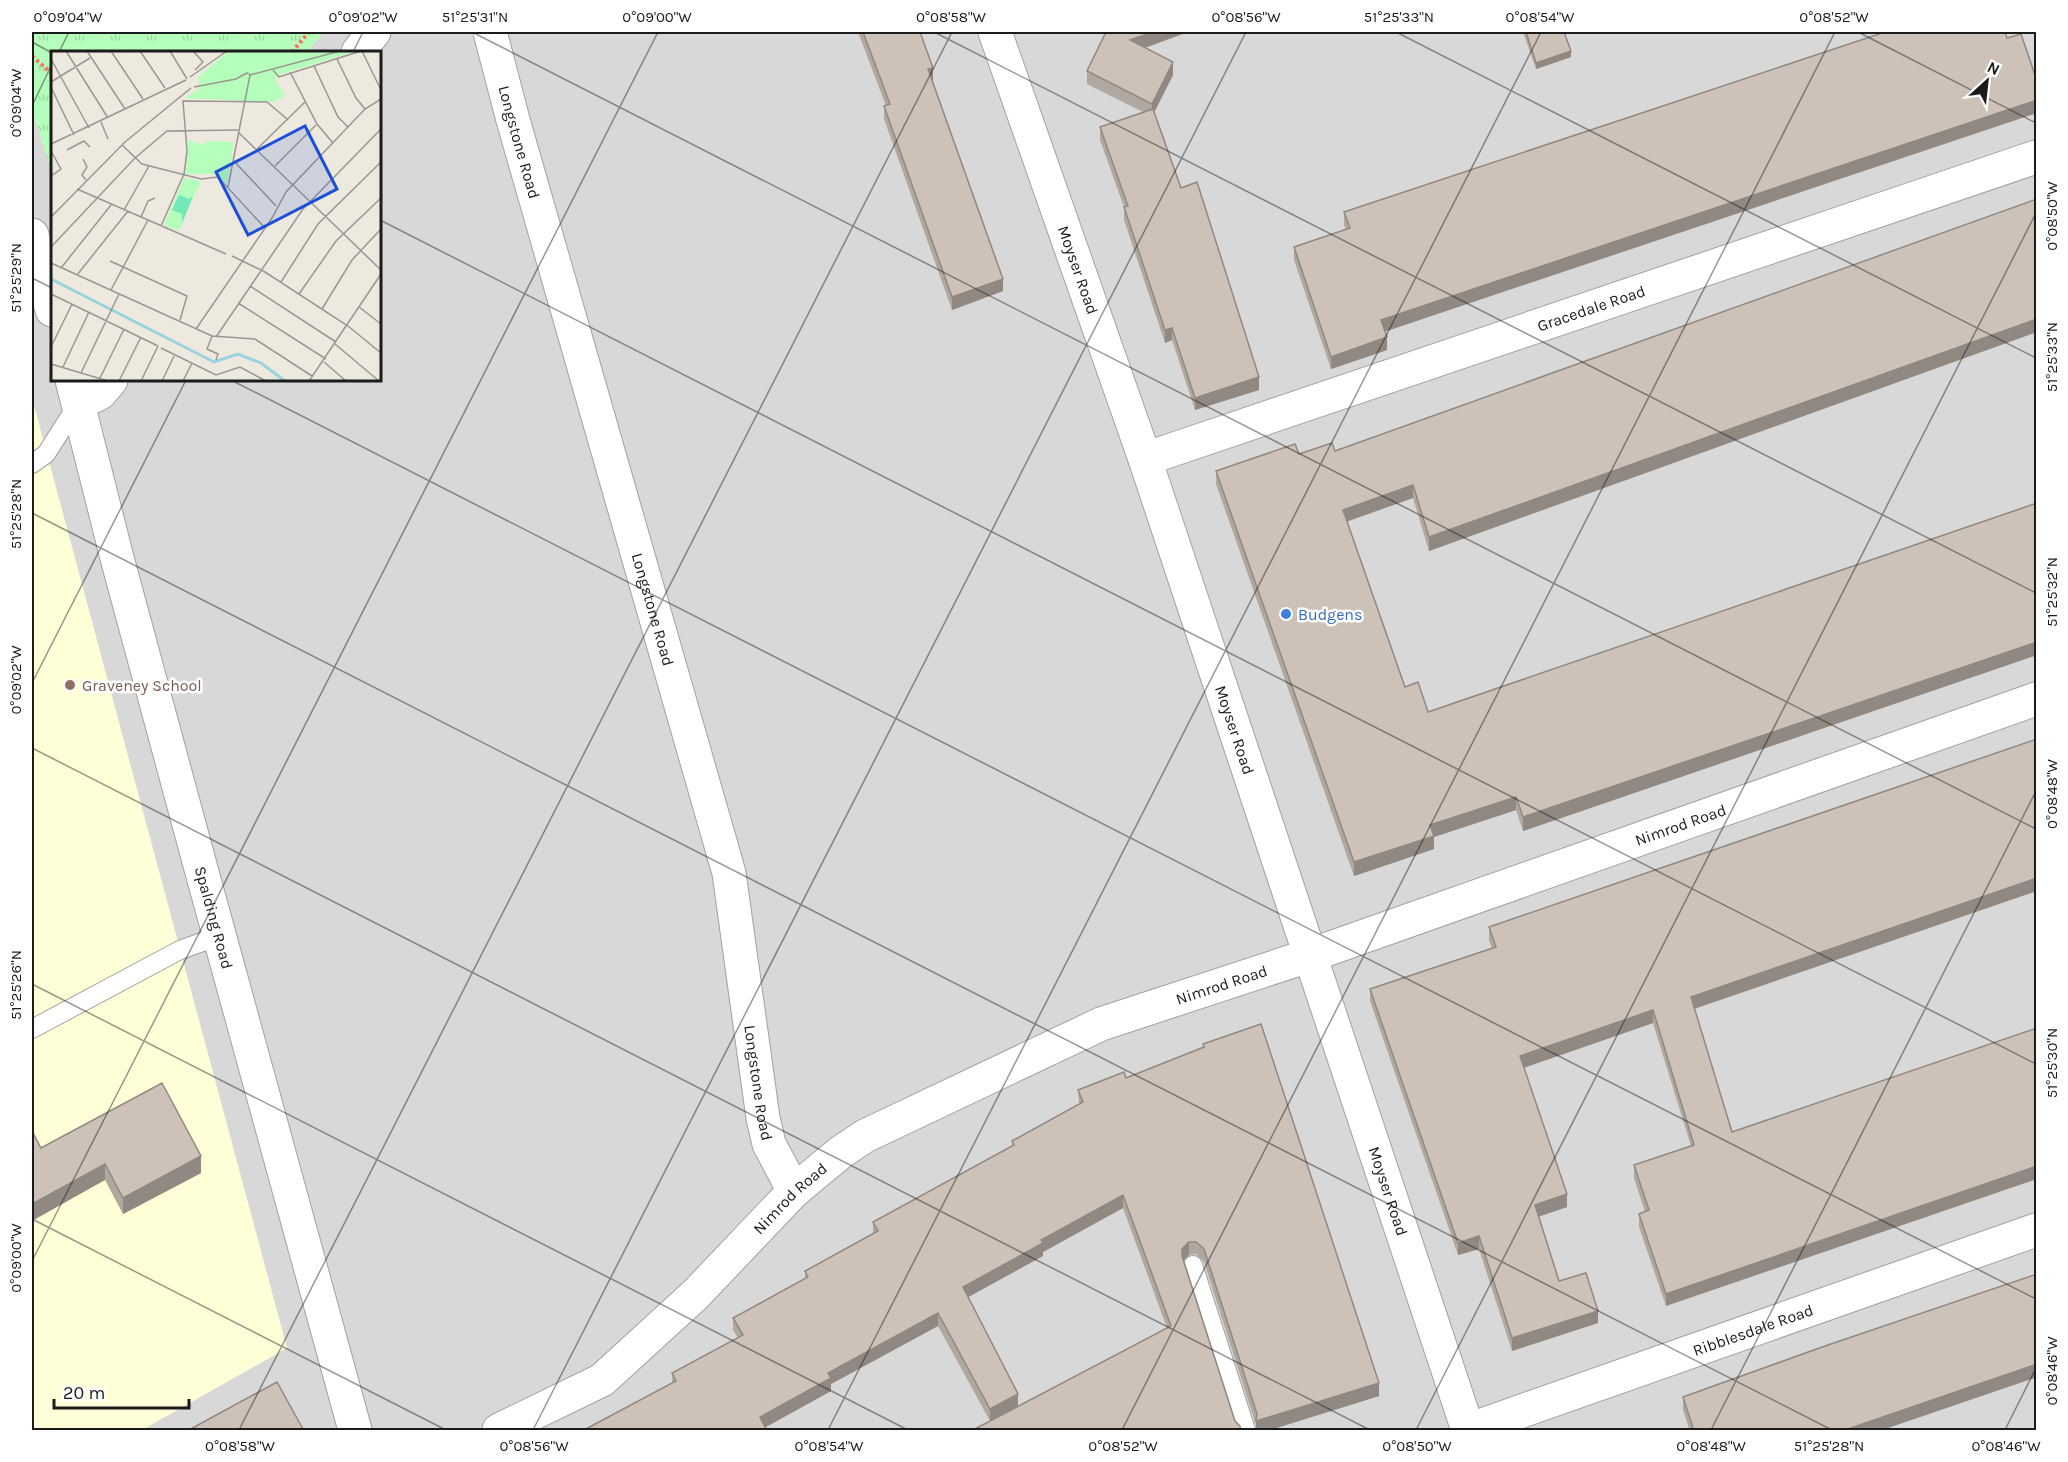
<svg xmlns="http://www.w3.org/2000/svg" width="2068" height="1462" viewBox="0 0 2068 1462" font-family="Karla,sans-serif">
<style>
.residential{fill:#d9d8d8;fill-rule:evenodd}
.education{fill:#ffffd7}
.park{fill:url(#park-tufts)}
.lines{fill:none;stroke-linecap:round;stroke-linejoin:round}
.service-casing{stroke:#a2a2a2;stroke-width:20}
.minor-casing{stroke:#a2a2a2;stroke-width:35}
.path{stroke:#ff6e5f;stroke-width:4;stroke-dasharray:3 3;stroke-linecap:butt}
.service{stroke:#fff;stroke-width:18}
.minor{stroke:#fff;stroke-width:33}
.wall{fill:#b1a79e;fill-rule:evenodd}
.shaded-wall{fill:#908881}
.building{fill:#cec2b8;stroke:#908881;stroke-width:1.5}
.ticks{fill:none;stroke:#1b1b1b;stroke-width:1.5;stroke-opacity:0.45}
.shop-dot{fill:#3f7fe0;stroke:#fff;stroke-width:2}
.education-dot{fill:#8d6e63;stroke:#fff;stroke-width:2}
.labels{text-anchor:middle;stroke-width:5;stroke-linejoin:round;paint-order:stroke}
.street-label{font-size:16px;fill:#1b1b1b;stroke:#fff}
.shop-label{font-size:16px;fill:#366cbe;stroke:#fff;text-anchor:start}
.education-label{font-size:16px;fill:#785e54;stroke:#fff;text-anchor:start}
.inset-river{fill:none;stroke:#9bd2e0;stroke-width:3}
.inset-road{fill:none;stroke:#9a9791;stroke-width:1.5}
.view{fill:#1d4ed8;fill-opacity:0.15;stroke:#1d4ed8;stroke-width:3}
.inset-edge{fill:none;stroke:#1b1b1b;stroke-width:3}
.neatline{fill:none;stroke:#1b1b1b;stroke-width:2}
.ticks-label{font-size:15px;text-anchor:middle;fill:#1b1b1b}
</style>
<defs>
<pattern id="park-tufts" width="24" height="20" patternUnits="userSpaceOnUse" patternTransform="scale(1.5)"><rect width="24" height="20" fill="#b6febb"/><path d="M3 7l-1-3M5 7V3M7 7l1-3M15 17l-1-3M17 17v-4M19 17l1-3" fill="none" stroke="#9cd9a0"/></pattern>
</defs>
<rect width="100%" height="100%" fill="#eee9df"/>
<path class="residential" d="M32,32H2036V1430H32ZM52,52H380V380H52Z"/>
<polygon class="education" points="32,398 287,1348 142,1430 32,1430"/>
<polygon class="park" points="32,32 324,32 307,52 52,52 52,172 32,111"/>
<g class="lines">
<g class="service-casing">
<g id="service">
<polyline points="32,464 46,454 78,404"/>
<polyline points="32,1029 180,950 219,936"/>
<polyline points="1193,1265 1246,1430"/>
</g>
</g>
<g class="minor-casing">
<g id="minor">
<path id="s1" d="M490,32L513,120L729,873L763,1118L769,1144L794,1191"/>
<path id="s2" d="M995,32L1145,459L1468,1430"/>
<polyline points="358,52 374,32"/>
<polyline points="32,235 52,310"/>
<path id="s3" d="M72,380L117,558L203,876L355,1430"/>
<polyline points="79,403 100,393 111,380"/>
<path id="s4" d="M1145,459L2036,157"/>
<path id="s5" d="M499,1430L602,1380L696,1294L794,1191L841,1152L865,1136L1101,1024L1311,955L2036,699"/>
<path id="s6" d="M1468,1430L2036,1230"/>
</g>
</g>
<g class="path">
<polyline points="292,52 309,32"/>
<polyline points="32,56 52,74"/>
</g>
<use href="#service" class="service"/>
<use href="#minor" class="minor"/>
</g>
<g class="wall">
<polygon points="858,32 920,32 932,81 1003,291 952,310 884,119 884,106 886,106"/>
<polygon points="1106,32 1188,32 1145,48 1173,75 1154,112 1181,188 1259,390 1195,410 1172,340 1165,343 1124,220 1124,207 1100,140 1100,127 1143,112 1087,84 1087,71"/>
<polygon points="1524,32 1564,32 1571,57 1536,69 1524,35"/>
<polygon points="2037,199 2037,332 1429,551 1413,498 1347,521 1405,687 1428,712 2037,503 2037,655 1523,831 1516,810 1434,837 1434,849 1354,876 1216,484 1216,471 1299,454 1335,451"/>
<polygon points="1344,212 1385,331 1387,350 1331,369 1294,260 1294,247 1346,230 1344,225"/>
<polygon points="1489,927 1694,1009 1732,1132 1666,1306 1639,1227 1639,1214 1645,1212 1634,1178 1634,1165 1691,1146 1653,1023 1524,1068 1567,1207 1538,1216 1559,1281 1598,1323 1512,1351 1479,1249 1458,1255 1370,1001 1370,989 1492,948 1489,940"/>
<path d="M1203,1044L1379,1396L1267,1431H1256V1425L1204,1262L1196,1254L1189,1255L1184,1260L1235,1421H990L938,1326L831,1384V1391L766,1427L672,1383V1373L738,1338L733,1330V1318L805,1278V1271L873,1233V1222L1012,1146V1141L1079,1104L1078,1090L1126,1078L1203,1048ZM1123,1208L1167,1328L1018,1406L968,1297L1043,1256V1252Z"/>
<polygon points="41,1148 201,1173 123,1214 105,1180"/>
<polygon points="2037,1377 1879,1431 1690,1431 1683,1410 1683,1397"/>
</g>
<g class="shaded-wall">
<polygon points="1153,32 1188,32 1130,53 1130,40"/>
<polygon points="1571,51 1571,57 1536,69 1536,63"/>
<polygon points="1173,62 1173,75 1152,117 1152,104"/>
<polygon points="933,68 933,80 928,82 928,69"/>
<polygon points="2037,100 2037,113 1381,333 1381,320"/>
<polygon points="1003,279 1003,291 952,310 952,297"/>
<polygon points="2037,319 2037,332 1429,551 1429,537"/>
<polygon points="1172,328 1172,340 1165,343 1165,330"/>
<polygon points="1387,337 1387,350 1331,369 1331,357"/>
<polygon points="1259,377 1259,390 1195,410 1195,398"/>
<polygon points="1413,485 1413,498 1343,523 1343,510"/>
<polygon points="2037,642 2037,655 1523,831 1523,817"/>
<polygon points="1516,797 1516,810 1434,837 1434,849 1354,876 1354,862 1430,825"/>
<polygon points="2037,878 2037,891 1691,1010 1691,997"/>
<polygon points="1653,1010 1653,1023 1520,1069 1520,1056"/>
<polygon points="201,1156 201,1173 123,1214 123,1198"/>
<polygon points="105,1164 105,1180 32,1221 32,1204"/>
<polygon points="2037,1166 2037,1179 1666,1306 1666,1294"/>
<polygon points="1567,1194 1567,1207 1535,1218 1535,1205"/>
<polygon points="1123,1195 1123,1208 1043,1252 1043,1256 963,1300 963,1287 1041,1240"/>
<polygon points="1479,1236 1479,1249 1458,1255 1458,1243"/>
<polygon points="1189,1242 1189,1255 1182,1262 1182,1249"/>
<polygon points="1598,1311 1598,1323 1512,1351 1512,1338"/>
<polygon points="938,1313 938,1326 831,1384 831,1391 760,1430 760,1417 828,1373"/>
<polygon points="2037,1364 2037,1377 1879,1431 1842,1431"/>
<polygon points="1379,1383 1379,1396 1267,1431 1256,1431 1256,1421"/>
<polygon points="1018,1394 1018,1406 990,1421 990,1409"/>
</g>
<g class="building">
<polygon points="863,32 920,32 933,68 928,69 1003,279 952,297 884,106 890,104"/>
<polygon points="1106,32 1153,32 1130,40 1173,62 1152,104 1087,71"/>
<polygon points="1526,32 1564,32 1571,51 1536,63"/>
<polygon points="1885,32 2005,32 2007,38 2021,34 2037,81 2037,100 1381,320 1387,337 1331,357 1294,247 1350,228 1344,212"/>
<polygon points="1153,109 1181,188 1197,182 1259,377 1195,398 1172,328 1165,330 1124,207 1128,206 1100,127"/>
<polygon points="2037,199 2037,319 1429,537 1413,485 1343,510 1405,687 1418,682 1428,712 2037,503 2037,642 1523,817 1516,797 1430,825 1434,836 1354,862 1216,471 1295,444 1299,454 1332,443 1335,451"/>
<polygon points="2037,739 2037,878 1691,997 1732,1132 2037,1028 2037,1166 1666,1294 1639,1214 1649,1210 1634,1165 1694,1145 1653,1010 1520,1056 1567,1194 1535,1205 1559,1281 1586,1273 1598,1311 1512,1338 1479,1236 1458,1243 1370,989 1496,947 1489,927"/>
<polygon points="1261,1024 1379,1383 1256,1421 1257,1414 1204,1249 1196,1242 1189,1242 1182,1249 1182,1256 1235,1421 1240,1426 1241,1431 971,1431 1171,1326 1123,1195 1041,1240 1043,1243 963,1287 1018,1394 990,1409 938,1313 828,1373 831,1378 760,1417 767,1431 582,1431 676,1381 672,1373 743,1335 733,1318 808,1277 805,1271 878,1231 873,1222 1014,1145 1012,1141 1083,1102 1078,1090 1124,1072 1126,1078 1204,1047 1203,1044"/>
<polygon points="162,1083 201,1156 123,1198 105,1164 32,1204 32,1131 41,1148"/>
<polygon points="2037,1274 2037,1364 1842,1431 1694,1431 1683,1397 1825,1346"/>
<polygon points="277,1382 304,1431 187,1431"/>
</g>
<path class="ticks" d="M472,32L2036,829M934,32L2036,593M1396,32L2036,358M1858,32L2036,123M32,42L52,53M59,52L69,32M353,52L363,32M32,106L52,64M380,220L2036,1064M32,278L52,288M231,380L2036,1299M32,513L1832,1430M32,683L186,380M32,748L1370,1430M32,984L908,1430M32,1219L446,1430M32,1261L658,32M239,1430L952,32M533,1430L1246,32M828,1430L1541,32M1122,1430L1835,32M1416,1430L2036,213M1711,1430L2036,791M2005,1430L2036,1368"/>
<circle class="shop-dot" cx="1286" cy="614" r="6"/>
<circle class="education-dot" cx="70" cy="685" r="6"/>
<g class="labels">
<g class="street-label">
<text dy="6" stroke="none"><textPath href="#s1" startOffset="114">Longstone Road</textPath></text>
<text dy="6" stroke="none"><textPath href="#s2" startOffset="252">Moyser Road</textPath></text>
<text dy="6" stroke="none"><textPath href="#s4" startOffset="471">Gracedale Road</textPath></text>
<text dy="6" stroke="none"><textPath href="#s1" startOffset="600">Longstone Road</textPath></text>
<text dy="6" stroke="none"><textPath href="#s2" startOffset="738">Moyser Road</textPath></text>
<text dy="6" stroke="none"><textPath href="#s5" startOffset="1348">Nimrod Road</textPath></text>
<text dy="6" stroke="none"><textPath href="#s3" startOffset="556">Spalding Road</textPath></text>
<text dy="6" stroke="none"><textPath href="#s5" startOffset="862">Nimrod Road</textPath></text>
<text dy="6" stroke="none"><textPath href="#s1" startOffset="1086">Longstone Road</textPath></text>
<text dy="6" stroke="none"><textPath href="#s2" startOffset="1224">Moyser Road</textPath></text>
<text dy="6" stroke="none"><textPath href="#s5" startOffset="376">Nimrod Road</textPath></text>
<text dy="6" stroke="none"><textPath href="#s6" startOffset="302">Ribblesdale Road</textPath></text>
</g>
<g class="shop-label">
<text x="1298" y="620">Budgens</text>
</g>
<g class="education-label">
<text x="82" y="691">Graveney School</text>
</g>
</g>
<g transform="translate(51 51)">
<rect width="330" height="330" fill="#eee9df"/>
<path d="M178,0H305L228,24L224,29L235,45L222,51L134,47L149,37L147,26ZM137,89L154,94L155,90L183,91L176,133L164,123H135ZM133,127L150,130L128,180L113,174Z" fill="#b6febb"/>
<path d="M128,144L138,148L142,145L131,172V163L121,159Z" fill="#75e6b9"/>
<path class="inset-river" d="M0,228L163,311L187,303L210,312L234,330"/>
<path class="inset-road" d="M15,0L57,67M36,0L74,58M60,0L92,48M89,0L114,37M119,0L136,28M142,0L152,11L144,19M311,0L330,39M0,8L38,77M286,8L305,47L314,58M263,15L287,66L297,76M222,19L228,26L310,0M239,21L266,73L282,92M199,24L289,0M139,26L176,0M0,31L39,7M0,36L23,84M143,36L185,28L196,22L199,24M50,71L57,88M187,81L330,219M0,93L135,29M71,94L91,113L150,128L167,126L214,177M206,98L254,51M16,99L33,90L39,96M0,100L10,118L0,125M32,108L36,116L31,124L35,129M182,109L225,155M224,115L265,74M177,136L199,24M26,138L175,203M73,159L98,115M0,166L74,91L140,37M90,166L97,150L104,147M110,175L133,123L136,100L132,50L216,51L236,68M0,196L84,107L116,80L187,79M181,205L214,221L297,275L330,302M59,210L136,245L129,269M0,212L161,285L204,288L261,325M10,217L60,154M26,224L77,160M230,231L267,173L330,111M199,235L285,291M60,239L97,169M0,243L107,295M248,243L285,190L330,147M187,252L275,308M308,256L330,273M271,258L301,209L330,178M145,278L221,167L235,141L314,58L330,48M161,285L156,298L167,303L165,309M165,286L252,158L330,78M284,293L328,330M0,296L21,253M110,297L165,324L189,316L215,330M273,311L295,330M0,313L57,330M12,316L38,261M30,322L68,243M49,327L73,278M68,330L90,286M90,330L107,295M111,330L124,303M132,330L141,312M258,330L330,223"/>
<path class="view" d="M254,75L286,138L197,184L165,121Z"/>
<rect width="330" height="330" class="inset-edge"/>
</g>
<rect width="2068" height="1462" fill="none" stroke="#ffffff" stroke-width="66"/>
<g transform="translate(1987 81) rotate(27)" stroke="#ffffff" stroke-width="4.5" paint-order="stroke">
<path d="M0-4.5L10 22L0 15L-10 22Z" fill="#1b1b1b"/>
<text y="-9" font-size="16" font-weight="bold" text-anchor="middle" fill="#1b1b1b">N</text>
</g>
<path d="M54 1399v9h135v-9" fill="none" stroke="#1b1b1b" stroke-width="3"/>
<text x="63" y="1399" font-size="18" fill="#1b1b1b" stroke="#ffffff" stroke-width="4.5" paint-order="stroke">20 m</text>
<rect x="33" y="33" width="2002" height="1396" class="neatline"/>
<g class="ticks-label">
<text x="68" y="22">0°09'04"W</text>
<text x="363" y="22">0°09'02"W</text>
<text x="475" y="22">51°25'31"N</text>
<text x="657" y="22">0°09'00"W</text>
<text x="951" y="22">0°08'58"W</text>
<text x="1246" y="22">0°08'56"W</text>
<text x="1399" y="22">51°25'33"N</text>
<text x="1540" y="22">0°08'54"W</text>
<text x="1834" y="22">0°08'52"W</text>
<text transform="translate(16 103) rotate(-90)" y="5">0°09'04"W</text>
<text transform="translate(2052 216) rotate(-90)" y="5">0°08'50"W</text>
<text transform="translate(16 278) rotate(-90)" y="5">51°25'29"N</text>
<text transform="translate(2052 357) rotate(-90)" y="5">51°25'33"N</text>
<text transform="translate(16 514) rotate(-90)" y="5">51°25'28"N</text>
<text transform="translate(2052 592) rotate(-90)" y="5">51°25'32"N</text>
<text transform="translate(16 680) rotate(-90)" y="5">0°09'02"W</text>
<text transform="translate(2052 794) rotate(-90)" y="5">0°08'48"W</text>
<text transform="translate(16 985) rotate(-90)" y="5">51°25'26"N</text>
<text transform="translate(2052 1063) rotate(-90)" y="5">51°25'30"N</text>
<text transform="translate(16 1258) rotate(-90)" y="5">0°09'00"W</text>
<text transform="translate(2052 1371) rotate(-90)" y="5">0°08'46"W</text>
<text x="240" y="1451">0°08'58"W</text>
<text x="534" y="1451">0°08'56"W</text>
<text x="829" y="1451">0°08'54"W</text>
<text x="1123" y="1451">0°08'52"W</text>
<text x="1417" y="1451">0°08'50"W</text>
<text x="1711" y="1451">0°08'48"W</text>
<text x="1829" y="1451">51°25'28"N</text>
<text x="2006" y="1451">0°08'46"W</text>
</g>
</svg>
